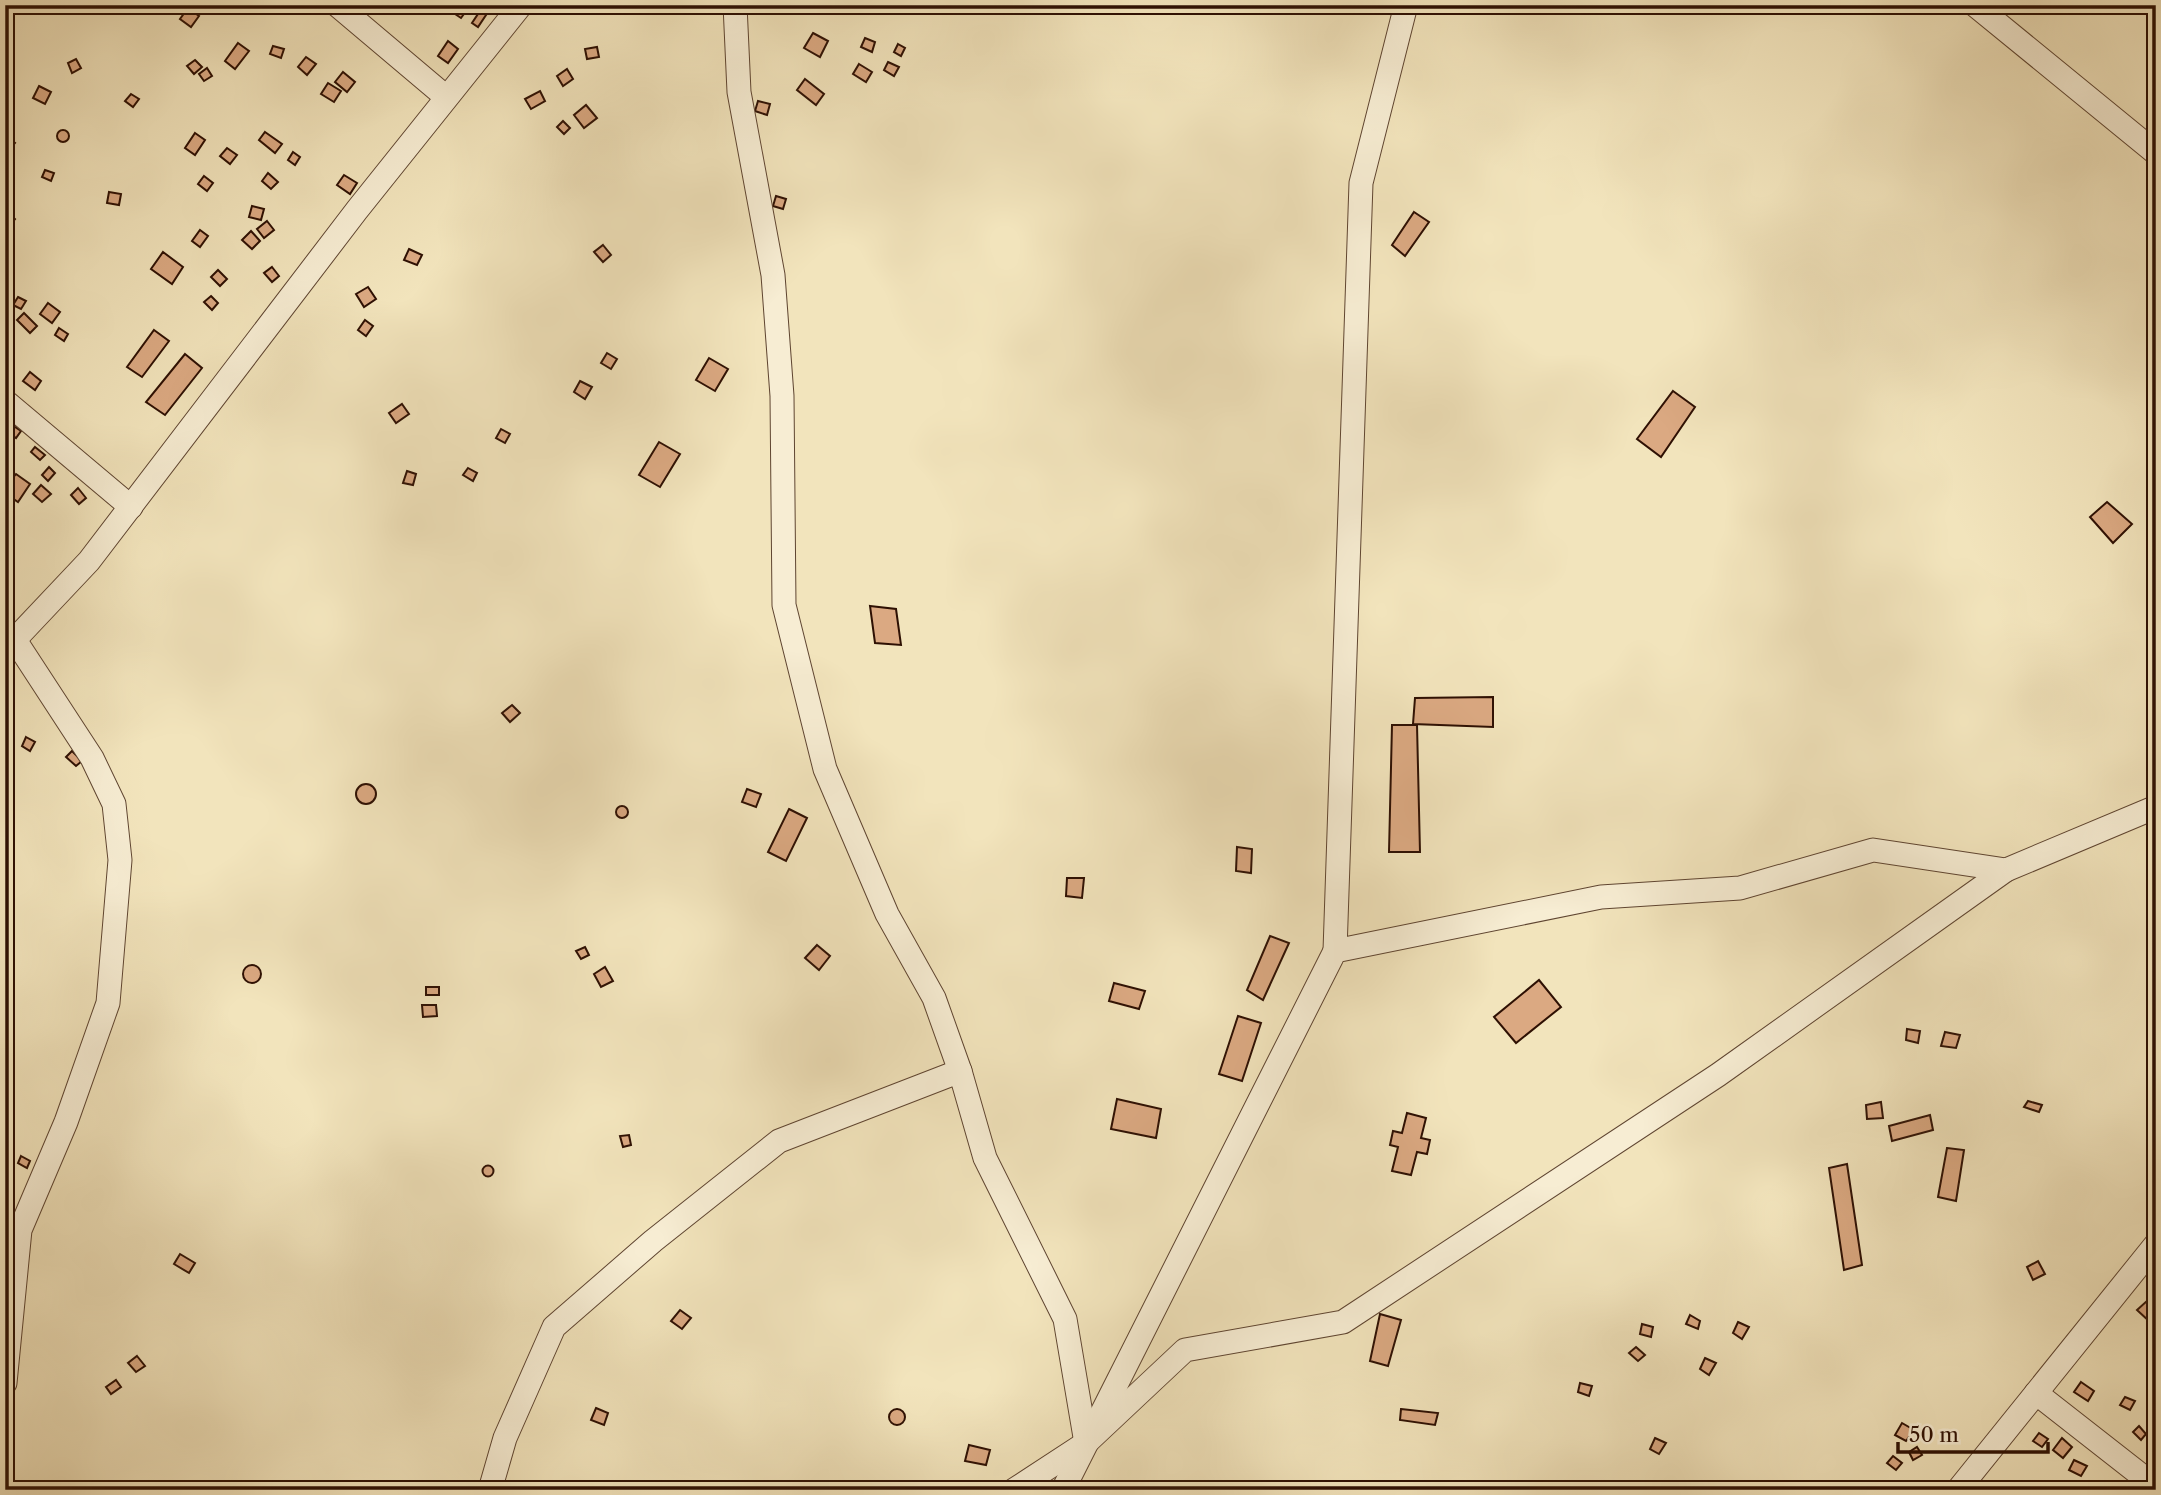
<svg xmlns="http://www.w3.org/2000/svg" width="2161" height="1495" viewBox="0 0 2161 1495" font-family="'Libre Caslon Text',serif">
<style>
.building{fill:#dba982;stroke:#2e1003;stroke-width:2}
.lines{fill:none;stroke-linecap:round;stroke-linejoin:round}
.minor-casing{stroke:#5f4531;stroke-width:25}
.minor{stroke:#f7edd3;stroke-width:23}
</style>
<rect width="100%" height="100%" fill="#f2e4bc"/>
<filter id="stains"><feTurbulence type="fractalNoise" baseFrequency=".00286" numOctaves="4"/><feColorMatrix values="0 0 0 0 .2 0 0 0 0 .09 0 0 0 0 .02 0 0 0 .5 -.17"/></filter>
<radialGradient id="worn" r=".72"><stop offset=".6" stop-color="#630" stop-opacity="0"/><stop offset="1" stop-color="#630" stop-opacity=".3"/></radialGradient>
<g class="building">
<polygon points="452,5 467,5 469,7 461,18 449,10"/>
<polygon points="188,8 199,16 191,27 180,19"/>
<polygon points="482,8 488,12 478,27 472,23"/>
<polygon points="813,33 828,41 820,57 804,48"/>
<polygon points="865,38 875,42 872,52 861,47"/>
<polygon points="448,41 458,49 448,63 438,56"/>
<polygon points="238,43 249,51 235,69 225,61"/>
<polygon points="898,44 905,48 901,56 894,52"/>
<polygon points="273,46 284,49 281,58 270,54"/>
<polygon points="597,47 599,57 587,59 585,49"/>
<polygon points="306,57 316,64 307,75 298,67"/>
<polygon points="76,59 81,68 72,73 68,63"/>
<polygon points="195,60 202,67 194,74 187,66"/>
<polygon points="888,62 899,67 894,76 884,70"/>
<polygon points="859,64 872,72 866,82 853,74"/>
<polygon points="207,68 212,76 204,81 199,74"/>
<polygon points="567,69 573,79 563,86 557,76"/>
<polygon points="343,72 355,82 347,92 335,82"/>
<polygon points="805,79 824,94 816,105 797,90"/>
<polygon points="328,83 341,91 334,102 321,94"/>
<polygon points="39,86 51,92 45,104 33,98"/>
<polygon points="540,91 545,101 531,109 525,99"/>
<polygon points="131,94 139,99 133,107 125,101"/>
<polygon points="758,101 770,104 767,115 755,111"/>
<polygon points="586,105 597,118 584,128 574,115"/>
<polygon points="563,121 570,128 564,134 557,127"/>
<circle cx="63" cy="136" r="6"/>
<polygon points="265,132 282,144 275,153 259,140"/>
<polygon points="195,133 205,140 195,155 185,148"/>
<polygon points="5,135 15,143 5,155"/>
<polygon points="227,148 237,155 230,164 220,156"/>
<polygon points="293,152 300,157 295,165 288,160"/>
<polygon points="45,170 54,173 51,181 42,177"/>
<polygon points="268,173 278,182 271,189 262,181"/>
<polygon points="344,175 357,183 350,194 337,185"/>
<polygon points="204,176 213,183 207,191 198,184"/>
<polygon points="109,192 121,194 119,205 107,203"/>
<polygon points="776,196 786,199 783,209 773,206"/>
<polygon points="252,206 264,209 261,220 249,217"/>
<polygon points="5,210 15,219 7,229 5,228"/>
<polygon points="1414,212 1429,222 1405,256 1392,245"/>
<polygon points="267,221 274,230 264,238 257,229"/>
<polygon points="200,230 208,236 200,247 192,241"/>
<polygon points="251,231 260,241 252,249 242,240"/>
<polygon points="603,245 611,255 603,262 594,252"/>
<polygon points="409,249 422,255 417,265 404,260"/>
<polygon points="163,252 183,267 172,284 151,269"/>
<polygon points="272,267 279,276 272,282 264,273"/>
<polygon points="218,270 227,279 220,286 211,277"/>
<polygon points="368,287 376,299 364,307 356,294"/>
<polygon points="211,296 218,303 212,310 204,302"/>
<polygon points="18,297 26,301 21,309 13,305"/>
<polygon points="48,303 60,312 52,323 40,314"/>
<polygon points="24,313 37,326 30,333 17,320"/>
<polygon points="365,320 373,326 366,336 358,330"/>
<polygon points="59,328 68,334 64,341 55,335"/>
<polygon points="154,330 169,341 142,377 127,367"/>
<polygon points="607,353 617,359 611,369 601,363"/>
<polygon points="185,354 202,368 165,415 146,402"/>
<polygon points="709,358 728,369 715,391 696,380"/>
<polygon points="30,372 41,381 35,390 23,381"/>
<polygon points="580,381 592,387 585,399 574,392"/>
<polygon points="1673,391 1695,407 1661,457 1637,439"/>
<polygon points="402,404 409,414 396,423 389,413"/>
<polygon points="9,423 21,431 16,438 5,430"/>
<polygon points="501,429 510,434 505,443 496,438"/>
<polygon points="659,442 680,454 660,487 639,475"/>
<polygon points="35,447 45,455 40,460 31,452"/>
<polygon points="49,467 55,473 48,481 42,475"/>
<polygon points="468,468 477,473 473,481 463,475"/>
<polygon points="407,471 416,474 413,485 403,483"/>
<polygon points="16,474 30,484 18,502 5,493 5,488"/>
<polygon points="41,485 51,494 42,502 33,494"/>
<polygon points="78,488 86,498 79,504 71,495"/>
<polygon points="2107,502 2132,524 2113,543 2090,517"/>
<polygon points="870,606 896,609 901,645 875,643"/>
<polygon points="1493,697 1493,727 1413,724 1415,698"/>
<polygon points="512,705 520,713 510,722 502,713"/>
<polygon points="1392,725 1417,725 1420,852 1389,852"/>
<polygon points="26,737 35,742 30,751 22,746"/>
<polygon points="72,751 82,761 76,766 66,757"/>
<circle cx="366" cy="794" r="10"/>
<polygon points="747,789 761,794 756,807 742,802"/>
<circle cx="622" cy="812" r="6"/>
<polygon points="789,809 807,818 786,861 768,852"/>
<polygon points="1237,847 1252,849 1251,873 1236,871"/>
<polygon points="1067,878 1084,878 1082,898 1066,896"/>
<polygon points="1270,936 1289,943 1263,1000 1247,990"/>
<polygon points="817,945 830,956 819,970 805,958"/>
<polygon points="585,947 589,955 581,959 576,951"/>
<circle cx="252" cy="974" r="9"/>
<polygon points="605,967 613,981 601,987 594,974"/>
<polygon points="1539,980 1561,1007 1516,1043 1494,1017"/>
<polygon points="1114,983 1145,991 1139,1009 1109,1001"/>
<rect x="426" y="987" width="13" height="8"/>
<polygon points="422,1005 436,1005 437,1016 423,1017"/>
<polygon points="1238,1016 1261,1023 1242,1081 1219,1074"/>
<polygon points="1907,1029 1920,1031 1918,1043 1906,1040"/>
<polygon points="1945,1032 1960,1035 1956,1048 1941,1046"/>
<polygon points="1117,1099 1161,1109 1156,1138 1111,1129"/>
<polygon points="2028,1101 2042,1105 2039,1112 2024,1107"/>
<polygon points="1881,1102 1883,1118 1867,1119 1866,1105"/>
<polygon points="1407,1113 1426,1118 1421,1138 1430,1140 1427,1154 1417,1152 1411,1175 1392,1171 1398,1147 1390,1145 1393,1131 1402,1133"/>
<polygon points="1930,1115 1933,1130 1892,1141 1889,1126"/>
<polygon points="629,1135 631,1145 623,1147 620,1136"/>
<polygon points="1947,1148 1964,1150 1956,1201 1938,1197"/>
<polygon points="21,1156 30,1161 27,1168 18,1163"/>
<polygon points="1847,1164 1862,1265 1844,1270 1829,1168"/>
<circle cx="488" cy="1171" r="5.5"/>
<polygon points="180,1254 195,1263 189,1273 174,1264"/>
<polygon points="2038,1261 2045,1274 2033,1280 2027,1267"/>
<polygon points="2148,1300 2156,1307 2156,1315 2150,1322 2137,1310"/>
<polygon points="680,1310 691,1318 682,1329 671,1321"/>
<polygon points="1380,1314 1401,1320 1388,1366 1370,1361"/>
<polygon points="1690,1315 1700,1321 1698,1329 1686,1324"/>
<polygon points="1738,1322 1749,1327 1742,1339 1733,1333"/>
<polygon points="1642,1324 1653,1327 1651,1337 1640,1334"/>
<polygon points="1636,1347 1645,1355 1638,1361 1629,1353"/>
<polygon points="137,1356 145,1366 136,1372 128,1363"/>
<polygon points="1705,1358 1716,1363 1709,1375 1700,1369"/>
<polygon points="116,1380 121,1387 111,1394 106,1387"/>
<polygon points="2081,1382 2094,1391 2088,1401 2074,1392"/>
<polygon points="1580,1383 1592,1386 1589,1396 1578,1392"/>
<polygon points="2125,1397 2135,1401 2130,1410 2120,1405"/>
<polygon points="596,1408 608,1413 604,1425 591,1420"/>
<circle cx="897" cy="1417" r="8"/>
<polygon points="1401,1409 1438,1413 1435,1425 1400,1420"/>
<polygon points="1902,1423 1914,1430 1906,1441 1895,1435"/>
<polygon points="2139,1426 2146,1434 2141,1440 2133,1432"/>
<polygon points="2039,1433 2048,1439 2042,1447 2033,1441"/>
<polygon points="1655,1438 1666,1443 1659,1454 1650,1449"/>
<polygon points="2062,1438 2072,1447 2063,1458 2053,1450"/>
<polygon points="969,1445 990,1450 986,1465 965,1461"/>
<polygon points="1917,1447 1922,1455 1913,1460 1909,1452"/>
<polygon points="1893,1456 1902,1463 1896,1470 1887,1463"/>
<polygon points="2074,1460 2087,1466 2081,1476 2069,1470"/>
</g>
<g class="lines">
<g class="minor-casing">
<g id="minor">
<polyline points="337,5 446,97"/>
<polyline points="735,5 739,92 773,275 782,396 784,605 825,769 887,914 934,998 960,1071"/>
<polyline points="1975,5 2156,153"/>
<polyline points="5,401 131,507"/>
<polyline points="5,650 89,561 357,210 521,5"/>
<polyline points="1335,951 1361,183 1406,5"/>
<polyline points="5,1383 20,1230 66,1122 108,1003 120,860 114,804 92,758 15,640"/>
<polyline points="2036,1393 2156,1487"/>
<polyline points="490,1490 505,1438 554,1327 653,1241 779,1141 960,1071 985,1158 1065,1319 1086,1443"/>
<polyline points="1014,1490 1086,1443 1185,1350 1343,1322 1718,1075 2006,870"/>
<polyline points="1063,1490 1335,951 1601,897 1740,888 1873,850 2006,870 2156,807"/>
<polyline points="1958,1490 2156,1244"/>
</g>
</g>
<use href="#minor" class="minor"/>
</g>
<rect width="2161" height="1495" fill="none" stroke="#f2e4bc" stroke-width="28"/>
<rect x="7" y="7" width="2147" height="1481" fill="none" stroke="#2e1003" stroke-width="3.5"/>
<rect x="14" y="14" width="2133" height="1467" fill="none" stroke="#2e1003" stroke-width="2"/>
<path d="M1898 1442v10h150v-10" fill="none" stroke="#2e1003" stroke-width="3.5"/>
<text x="1909" y="1442" font-size="21" fill="#2e1003" stroke="#f7edd3" stroke-width="5" paint-order="stroke">50 m</text>
<rect width="100%" height="100%" filter="url(#stains)"/>
<rect width="100%" height="100%" fill="url(#worn)"/>
</svg>
